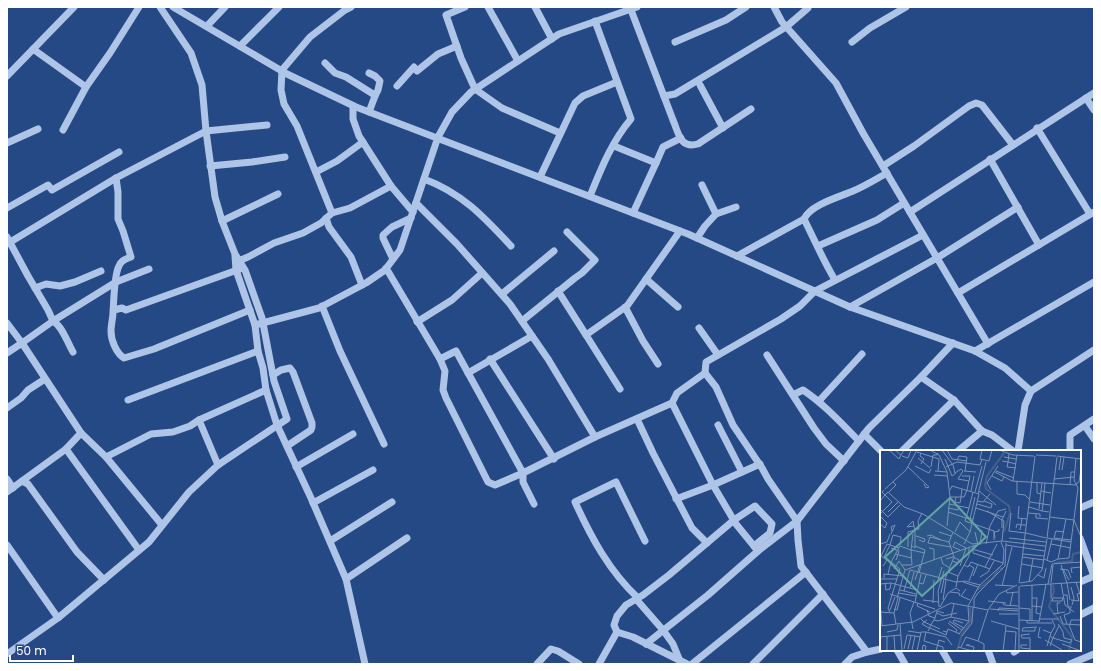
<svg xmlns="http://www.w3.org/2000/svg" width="1101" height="671" viewBox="0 0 1101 671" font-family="Poppins,sans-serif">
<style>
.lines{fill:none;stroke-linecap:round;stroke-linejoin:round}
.minor{stroke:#aec5e8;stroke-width:7}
.inset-river{fill:none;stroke:#46608c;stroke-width:2}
.inset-road{fill:none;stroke:#7c92b6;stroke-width:1}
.view{fill:#63a6a1;fill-opacity:0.15;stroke:#63a6a1;stroke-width:2}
.inset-edge{fill:none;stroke:#fff;stroke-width:2}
</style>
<rect width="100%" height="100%" fill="#244985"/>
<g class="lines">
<g class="minor">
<polyline points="173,7 287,74 356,107 688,234 850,307 975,351 1005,368 1031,391 1094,350"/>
<polyline points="351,7 345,10 310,37 282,70 281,90 284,104 297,126 332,213 350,208 391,186 359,136 353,119 353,106"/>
<polyline points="465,7 446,15 461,58 475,89 502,108 560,133"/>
<polyline points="488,7 518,61"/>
<polyline points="535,7 552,39"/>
<polyline points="774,7 782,22 836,83 863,133 988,344"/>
<path d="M631,10L673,120C679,134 680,149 698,144L751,109"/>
<polyline points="207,26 225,7"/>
<polyline points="675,42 726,20 746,7"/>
<polyline points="852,42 870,28 906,7"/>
<polyline points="240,46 279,7"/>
<polyline points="33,49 86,87"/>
<polyline points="325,63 335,73 346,77 373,94 375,96 369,112"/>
<polyline points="369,73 375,76 380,81 378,90 375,96"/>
<polyline points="7,76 74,7"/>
<polyline points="700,85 723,128"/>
<polyline points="397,86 414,67 417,71 438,54 457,46"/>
<polyline points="664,96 675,94 786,27 808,8"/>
<polyline points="1086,98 1094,110"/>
<polyline points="1037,128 1090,214"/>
<polyline points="63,130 86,87 110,53 139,7"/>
<polyline points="7,143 38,129"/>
<polyline points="614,146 656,163 633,213"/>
<polyline points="990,159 1039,245"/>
<polyline points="656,163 663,147 681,138"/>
<polyline points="210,166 252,162 285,157"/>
<polyline points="883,166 914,146 969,106 976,103 982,105 1013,145"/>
<polyline points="316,172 337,161 363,142"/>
<polyline points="540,177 575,103 583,96 617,82"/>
<path d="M116,178L118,192V219L123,231L131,257C126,259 121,260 119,266C114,275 114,300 113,312C113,318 111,325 111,331C111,340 116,353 124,358L154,349L250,310"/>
<path d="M424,179C462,193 484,217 511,246"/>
<polyline points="391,186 413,212"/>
<path d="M590,196C601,169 612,141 631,119L595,21"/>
<polyline points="7,208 48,185 52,190 119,152"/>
<polyline points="910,212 1094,93"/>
<polyline points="716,214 736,207"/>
<polyline points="326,218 329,227 351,257 362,285"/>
<path d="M804,219C810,205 839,197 853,191C865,186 876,179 887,173"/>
<polyline points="222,221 278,194"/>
<polyline points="7,237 28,276 48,310 53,321 22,343 7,323"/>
<polyline points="697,238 705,226 716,214 702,185"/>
<polyline points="7,244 116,178 206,131 267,125"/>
<polyline points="818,246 877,220 904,203"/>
<polyline points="235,256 236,270 255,325 258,351 263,368 266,390 277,425 311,498 346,579 365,664"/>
<path d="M737,256L804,219C814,239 823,260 835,280"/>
<polyline points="393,259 383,238 383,235 392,227 411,218"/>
<polyline points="236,262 248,257 274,243 303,233 321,223 332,213"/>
<polyline points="386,268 440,359 456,351 523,473 595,437 548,359 510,304 457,244 416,203"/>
<polyline points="646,279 678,307"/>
<polyline points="35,288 46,284 60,286 75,282 101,271"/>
<polyline points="558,291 586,335"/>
<polyline points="958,293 1094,212"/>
<polyline points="502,294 554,251"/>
<polyline points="322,306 340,351 384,444"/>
<polyline points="625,307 643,341 658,364"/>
<polyline points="850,307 937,258 1018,207"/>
<polyline points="114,310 122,308 126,310 240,269"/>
<polyline points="522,321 575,278 582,273 595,260 567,232"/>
<polyline points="417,322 452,300 482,273"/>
<polyline points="255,325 319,308 366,283 385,270 400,250 438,137 452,112 471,92 559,34 637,7"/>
<polyline points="699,328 718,355"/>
<polyline points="975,351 1094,282"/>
<path d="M73,352C67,342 63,327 53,321L116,282L149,269"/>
<polyline points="7,353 22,343 81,433 66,449 139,550"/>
<polyline points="767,355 814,428 826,444 844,461"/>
<polyline points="440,359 445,371 443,390 446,398 488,482 495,485 523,473 523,482 534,504"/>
<polyline points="490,359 554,459"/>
<polyline points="468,373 532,336"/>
<polyline points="273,375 281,370 290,368 293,372 312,423 312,427 311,430 287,446"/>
<polyline points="921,377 953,343"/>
<polyline points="620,389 586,335 627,306 680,231"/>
<path d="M793,395L803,390C824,404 841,423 859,441"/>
<polyline points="128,400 258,351"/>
<polyline points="819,401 862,354"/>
<polyline points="7,408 21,398 28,390 45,379"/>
<polyline points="637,419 653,453 692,528 707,543"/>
<polyline points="718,425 742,472"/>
<polyline points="1085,426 1094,439"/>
<polyline points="81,433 106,457 162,525"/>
<polyline points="864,434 881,451"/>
<polyline points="595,437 672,403"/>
<polyline points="902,451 954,400"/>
<polyline points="958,451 982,431"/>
<polyline points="1018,451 1025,405 1031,391"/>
<polyline points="1070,451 1070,435 1094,419"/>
<polyline points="106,457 151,434 173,432 190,426 199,420"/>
<polyline points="218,465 199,420 266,390"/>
<polyline points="296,467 353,434"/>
<polyline points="7,479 13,488"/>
<polyline points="22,481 66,449"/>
<polyline points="7,492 22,481 28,484 77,552 104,580"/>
<polyline points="676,499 713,485 760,464"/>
<polyline points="313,503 373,470"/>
<polyline points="1080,508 1094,502"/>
<polyline points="1080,538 1094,576 1080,582"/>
<polyline points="330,541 392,502"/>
<polyline points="7,545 58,618"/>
<polyline points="758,551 736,524 713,485 672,403 677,393 705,373 706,362 781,319 800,306 815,291 923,235"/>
<polyline points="346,579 407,538"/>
<path d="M638,598C609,571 591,537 575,502L616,482L645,541"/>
<polyline points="636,599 663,630 673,644 680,661"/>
<polyline points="1080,615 1094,608"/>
<polyline points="617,632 633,637 687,664"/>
<polyline points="646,644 708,595 758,551 797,521 768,479 762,468 733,425 716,387 705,373"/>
<polyline points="881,649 867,652 801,566 798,540 797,521 869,428 921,377 954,400 982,431 992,435 1013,451"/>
<polyline points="897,650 905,664"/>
<polyline points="942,650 950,664"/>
<polyline points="988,650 993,664"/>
<polyline points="1014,652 1017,650"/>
<polyline points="7,654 58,618 149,542 189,492 218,465 287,419 274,381 262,318 245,270 235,254 222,221 215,197 206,131 202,85 191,53 160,7"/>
<polyline points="537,664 551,649 558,651 579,664"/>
<polyline points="599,664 617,632 614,625 617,616 626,605 643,595 669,575 734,520 755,506 772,524 770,533 754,546"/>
<polyline points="692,664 806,572"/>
<polyline points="753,664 823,594"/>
<polyline points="845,664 852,657 867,652"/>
<polyline points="1070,664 1094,654"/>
</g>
</g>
<g transform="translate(880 450)">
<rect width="201" height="201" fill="#244985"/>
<path class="inset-river" d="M124,82L130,63L129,56L106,39L105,35L107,26L124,3M174,113L192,111L193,104L201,102M173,135L174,141L169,157L192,187L189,201M97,140L113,128L119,118L123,119M77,201L82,184L91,171L90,158"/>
<path class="inset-road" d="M9,0L19,9L21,5M15,0L21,5L24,0M50,0L59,5L67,22L70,47L67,76M62,0L73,15L75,23L81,19L83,21L78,29L89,31M67,0L72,9L87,11M102,0L100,9L109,11L112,0M119,0L133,5L154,6M37,2L59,9L58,21M129,4L128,12L136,14M156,5L176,6M22,6L28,8L31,0M177,6L201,9M124,7L136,9M38,8L50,18M65,9L72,26L76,23M77,10L79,6L87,7L85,21M122,11L128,12L127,17L136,18M41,14L44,9L40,6L41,3M35,16L49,23L51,19M28,17L49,37L46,38L44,34M51,17L53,5H57L58,3M66,17L77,12L100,15L102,9M179,20L181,6M182,20L184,7M55,21L67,22M84,21L96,22M116,21L134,28M115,22L132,31L196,35M54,25L67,26M112,26L122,31L124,27M174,29L194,27M133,31L137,5M137,31V44L145,45L149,49M157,33V43L161,44M162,33L161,41L171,43M196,34L199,32L201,19M190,35L191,22H194M5,39L26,20L37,0M4,40L2,42L5,45L8,42L24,57L43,64L92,94L122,91L165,96M70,40L72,36L99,44L90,82L84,94M111,40L107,33L118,16M91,41L94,26M99,41L116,55M9,42L16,35L13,32M95,42L102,16M98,44L106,12M70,47H81L82,39M76,47L75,52L80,53L81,47H84L87,40L90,26H82M0,51L5,45L12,52L0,64M97,51L103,52L110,44M150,52L163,54L165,33M97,54L111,58L112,54L104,51M139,56L138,68L147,69M149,57L162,61M68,58L78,60L79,56M89,58L93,42M96,58L123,67M0,59L8,67L20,55M159,59L161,41M107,61L122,70L126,61M8,62L18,52M68,62L86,68L89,58L69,54M169,62L162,61L163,54L170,55M131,63L129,81L145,83M148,63L160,64V67M156,64V68L168,69M0,66L7,73L5,78L0,74M170,67L194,70L201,87M142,68L141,75H146M90,69L95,47M93,69L86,68L85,71L114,81L115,88M136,78L137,74L141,75L140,80M59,82L71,86M75,82L80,72L90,82M95,82L98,95M184,82L176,81L174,88L191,90M146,83L166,88M11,84L15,75L11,77L12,81M33,84L31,100L45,103M36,86L45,89L44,92L39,90M47,86L51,85L61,90M129,88L166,92M167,88L191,92L198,38L194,30L196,8M167,88L177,7M114,90V82L119,81V79M122,91L124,71L122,70V78M69,92L50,87L48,93L71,97M0,94L7,92L10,84M106,94L110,76L118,61L126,59M171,94L191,98M10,95L13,85L21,87L20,95M100,95L102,80M126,95L165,101M32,96L35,98V80L39,79L38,71L42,63M35,96L45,100L39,123M93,96V103L123,113M28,97V82L35,80L34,76L33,71L27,77L34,76M11,98L19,101L16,110M49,98L54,99V110M92,99L113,105M80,100L73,97L75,92L86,98L80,116M15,104L32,108M143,104L164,106M4,107L10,95M142,107L164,110M61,108L63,114L70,118M66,109L73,107L79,110L78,113L72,111M164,109L171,112L178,109L186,69M178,109L189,108L191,92M7,110L1,106L7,94L19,98M167,110L172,89M142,114L163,118M172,114L201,112M84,115L88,117L91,112L110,119M181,115L187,133M3,116L7,110L11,112L8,124M105,117L117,94M14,119L19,111L25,120M180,119L188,120L191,128M183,119L189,130M30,120L76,132L85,131L100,135M68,122L78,126L76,137M192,123L191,118L201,117M158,125L164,128L166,118M78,126L89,106V97M93,126L98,114M100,127L108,122L114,111M4,128V124L23,126M0,129H17M65,129L74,107L69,92L73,82M35,130L40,115M58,130L62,117M89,131L94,118L89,115M83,132L98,137M149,132L153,109M196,132L201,147M5,133L6,140L10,139L11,133M39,133L43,134L46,125M139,133L155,6M140,133L152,131L162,120L167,89M171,133L173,115M181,133L185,155L194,162M187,133L190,150M0,134L11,133L37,140M168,134L172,114M115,135L134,136M152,135V156L162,157M122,136L132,97M140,136L201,132M191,137L194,148L192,155M30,138L34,122M86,139L81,146L90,150M20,140L36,144M126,140L127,143L138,142M24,141L30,120M70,142L79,143L80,146M18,143L36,146M61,143L64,129M10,144L55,159M184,145H187L188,157H192M17,148L25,120L96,95M152,148H157L156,163L160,164M171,148V134M183,148L182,151H172L173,148H184M43,150L59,152M63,150L66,130M191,150L199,151L197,144L200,143M108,151L126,153M35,152L41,124M0,153L2,175M38,153L37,156L50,162M53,153L54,130M123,153L124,155L138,156M74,154L71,167L89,171L79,184M88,156L99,136L123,114L124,100L121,92M130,156L133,142M152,156V171M59,157L58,141L64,121M60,157L68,143L76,138L80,141M88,157L89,171M94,157V149L98,143L125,116L126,93M139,158L150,159V170M14,159L17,160L20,148M110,159L138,161M10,160L15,147M47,160L49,166L55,168L57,161L64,163M118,161L119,158L138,159M0,162L14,163L16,174M10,163L8,158L20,119L11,112L20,96L31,100L32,115H22M14,163L18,148M57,163L63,166L77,163M119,164H138M173,164L185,162M178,164L177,153H180M180,166L183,174L201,175M41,169L44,172L42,174L49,178L55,168M159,169H179M47,170L44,172L60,179M54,170L58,171L71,167M139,170L159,171M147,170V173H172M69,171L82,180M111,171L139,179M159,172L166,134M68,173L77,180L76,182M83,173L74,170L73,172L84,178M20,174L22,201M178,174L179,175L183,182L184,188L192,190L190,193L173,188L179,176M187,174L184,165L190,163V158M190,174L191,170H200L201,173M189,175L195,190L201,192M0,176L33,172L71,153L108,160L119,144L137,135M160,177L158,187L161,188M155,178V181H142L143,178L157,177M33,179L30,163L34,152M163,180L171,183L175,176L172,170M28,181L41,183M48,181L50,178L66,185L67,182L63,181M126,181L136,182L135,200M7,182L17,180L18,175M46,182L66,187L72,195M67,182L68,179L80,184M14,185L15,201M7,186V201M35,186L40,187L41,182H46L44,191L63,197V201M82,186L92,173L93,158M170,186L173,188L170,196M0,187L21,185M150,188H142L141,185L150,184M165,190L182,200M182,194L201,201M90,195H86L94,197L93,201M147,195H141V198L150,199M167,196L171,183M78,197L93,201M81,197L86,187L98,191M24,199L27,185L35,186L32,200M28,199L31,186M37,201L40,187M42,201L43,195L46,196L45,201M56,201L59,190L65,192M104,201V194L98,191L108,160M123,201L126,176M139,201V136M150,201V188"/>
<path class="view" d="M70,48L106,87L42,146L5,107Z"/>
<rect width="201" height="201" class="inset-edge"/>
</g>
<rect width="1101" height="671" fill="none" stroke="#ffffff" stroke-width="16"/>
<path d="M10 655v6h63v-6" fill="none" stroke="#ffffff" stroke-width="2"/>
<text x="16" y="655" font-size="12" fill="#ffffff" stroke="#244985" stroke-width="3" paint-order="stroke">50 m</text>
</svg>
